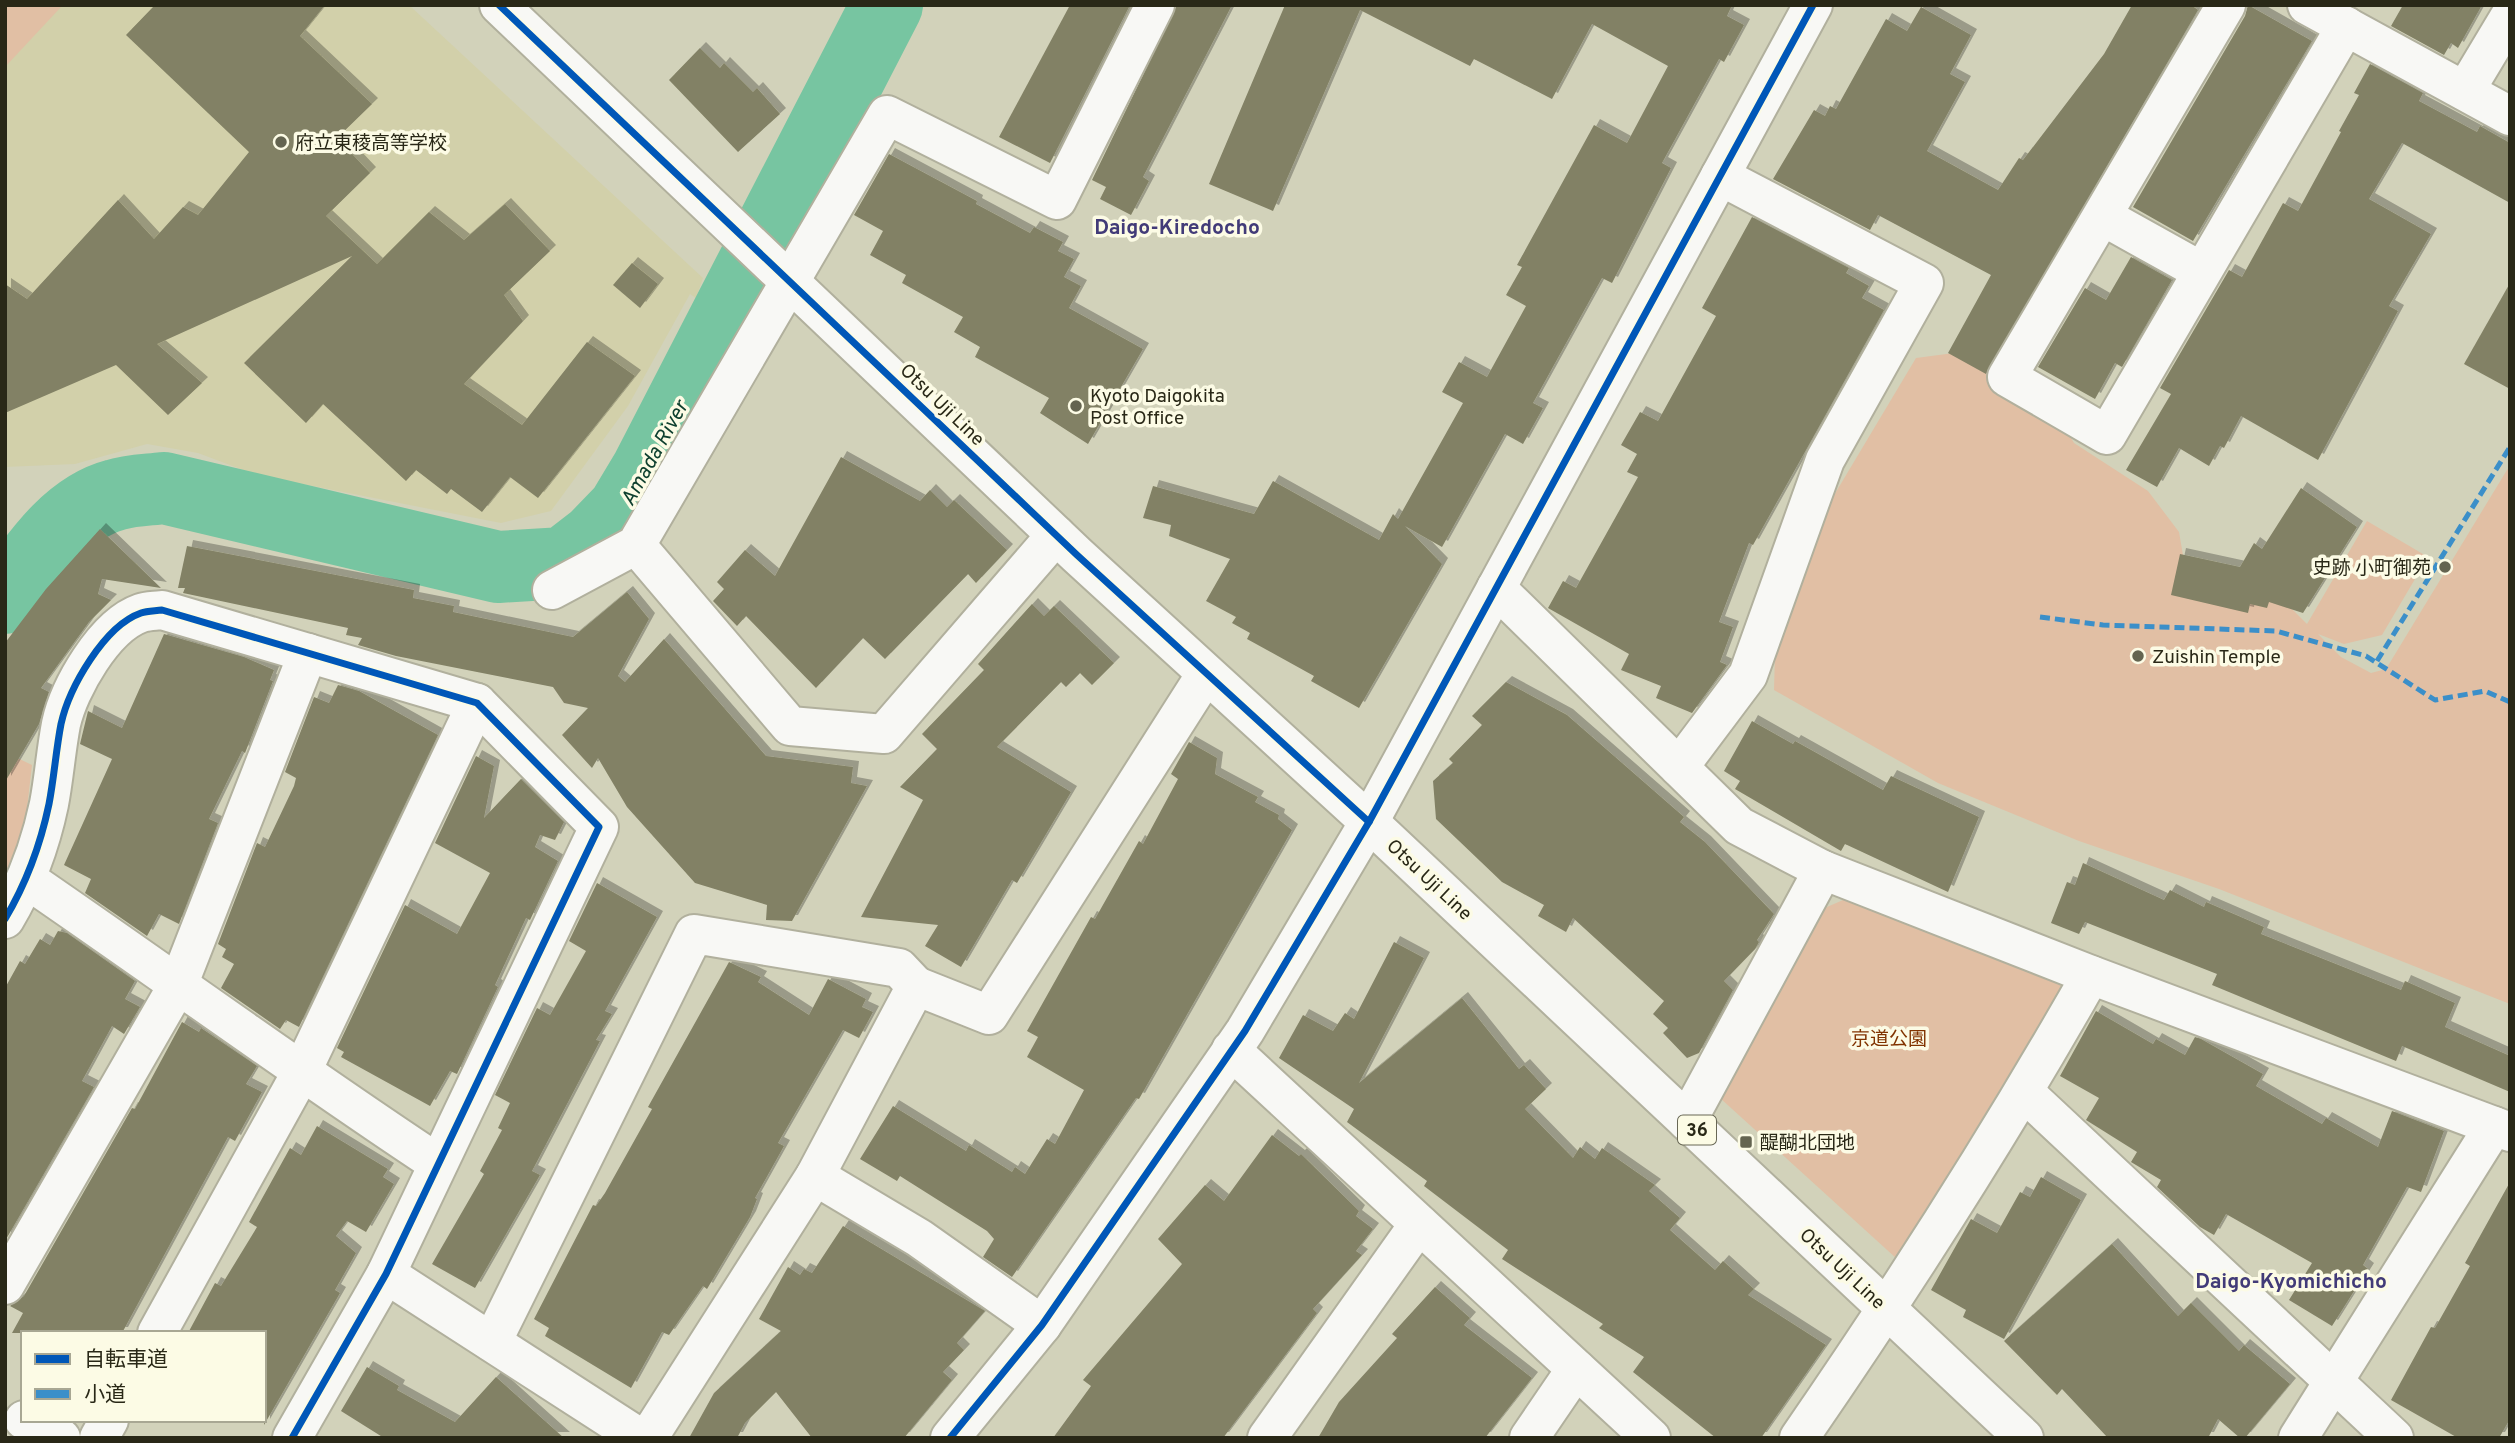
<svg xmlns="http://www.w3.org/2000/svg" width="2515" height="1443" viewBox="0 0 2515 1443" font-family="Overpass,'Noto Sans JP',sans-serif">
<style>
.built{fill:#d2d0aa}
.green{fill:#e1bfa4}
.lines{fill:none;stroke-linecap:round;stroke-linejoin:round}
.river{stroke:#77c5a1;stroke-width:72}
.building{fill:#828165;filter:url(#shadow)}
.minor-casing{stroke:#b1b09d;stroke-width:42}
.major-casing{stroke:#b1b09d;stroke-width:42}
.minor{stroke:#f8f8f5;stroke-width:38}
.major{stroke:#f8f8f5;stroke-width:38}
.quiet{stroke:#3b8fc9;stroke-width:5;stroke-dasharray:10 5;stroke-linecap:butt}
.cycleway-casing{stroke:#fcfbe5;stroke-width:11}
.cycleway{stroke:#0057b8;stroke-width:7}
.poi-dot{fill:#646450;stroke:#fcfbe5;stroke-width:2.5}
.labels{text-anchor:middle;stroke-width:7;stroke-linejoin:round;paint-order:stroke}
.shield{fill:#fcfbe5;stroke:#686755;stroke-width:2}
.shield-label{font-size:18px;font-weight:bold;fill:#292817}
.poi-label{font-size:19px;fill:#292817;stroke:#fcfbe5;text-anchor:start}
.street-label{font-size:19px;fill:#292817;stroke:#fcfbe5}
.park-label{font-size:19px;fill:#813300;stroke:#fcfbe5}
.neighbourhood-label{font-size:21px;font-weight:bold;fill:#423b78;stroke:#fcfbe5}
.water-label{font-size:21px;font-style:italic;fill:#0f402f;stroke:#fcfbe5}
</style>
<defs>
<filter id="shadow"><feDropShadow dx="6" dy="-6" stdDeviation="0" flood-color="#0004"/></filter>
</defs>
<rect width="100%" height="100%" fill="#d2d2ba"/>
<polygon class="built" points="5,5 409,5 703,278 696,298 690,294 628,406 551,511 501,523 257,475 198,453 147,444 75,464 5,467"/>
<g class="green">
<polygon points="5,5 61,7 5,67"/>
<polygon points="1954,353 1988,360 2042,390 2074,443 2148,491 2179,532 2188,584 2284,601 2307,624 2367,521 2428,557 2382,635 2344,644 2318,634 2341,657 2371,673 2386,669 2510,465 2510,1004 2219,889 2079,841 1938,783 1774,690 1775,654 1824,512 1916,358"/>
<polygon points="5,752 32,765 25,826 5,876"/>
<polygon points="1857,894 2059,976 2061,989 1897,1259 1720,1098 1820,910"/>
</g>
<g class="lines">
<path class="river" d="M5,598C34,559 66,508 115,495C131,490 148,490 164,488L498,567L564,563L595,539L623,510L647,470L887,5"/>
</g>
<g class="building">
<polygon points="155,5 325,5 300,36 372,104 337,138 370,173 326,216 377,264 429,212 464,240 505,204 550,251 504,295 523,321 464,384 522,425 587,342 635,376 538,498 510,477 482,512 451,489 447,494 416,470 406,481 323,404 306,423 244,363 352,256 157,344 202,383 168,415 116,365 5,413 5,284 27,299 118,200 154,239 183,207 198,215 249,152 126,35"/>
<polygon points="1070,5 1130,5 1050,163 999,137"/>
<polygon points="1177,5 1232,5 1143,177 1149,181 1131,215 1100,199 1106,187 1092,180"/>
<polygon points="1285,5 1732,5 1727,16 1744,25 1724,62 1719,59 1662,163 1671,168 1612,283 1602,278 1533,403 1543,408 1523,444 1505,434 1442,547 1405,526 1442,564 1359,708 1311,681 1314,676 1247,639 1250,633 1232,623 1236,617 1206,601 1230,559 1169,536 1171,525 1143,518 1153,486 1254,514 1273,481 1379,540 1393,514 1398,519 1463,403 1442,392 1459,362 1487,377 1526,306 1506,295 1522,267 1517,265 1594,125 1627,143 1668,66 1592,24 1552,99 1474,59 1470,66 1360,10 1273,211 1209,184"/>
<polygon points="2132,5 2191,5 2198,10 1986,374 1948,353 1991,275 1878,215 1870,230 1773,179 1814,110 1825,116 1830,106 1836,109 1886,19 1907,31 1921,7 1971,35 1950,74 1965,82 1927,151 1998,190 2019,158 2023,160 2104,54"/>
<polygon points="2248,5 2312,41 2193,241 2133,207 2245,16"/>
<polygon points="2403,5 2482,5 2458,48 2451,43 2444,55 2391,26"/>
<polygon points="700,48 720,68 724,63 753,92 757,88 780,114 738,152 669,80"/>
<polygon points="2370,64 2423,93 2419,101 2477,132 2480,126 2510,143 2510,203 2402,143 2369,199 2431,234 2389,306 2398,311 2318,460 2241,416 2224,448 2220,446 2209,466 2179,448 2157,487 2126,470 2171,394 2160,388 2229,270 2242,277 2283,203 2298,211 2341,132 2339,131 2359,95 2354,93"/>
<polygon points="889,154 977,201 976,204 1030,233 1034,227 1063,242 1058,251 1074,259 1064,277 1081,286 1069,308 1143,349 1088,444 1040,413 1049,398 975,357 980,347 954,332 963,317 902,283 906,275 870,255 883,231 854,215"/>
<polygon points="1752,217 1849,268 1846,273 1869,286 1862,298 1884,310 1753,545 1749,543 1719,622 1733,627 1720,662 1727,665 1692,713 1656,698 1661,686 1621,670 1629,654 1548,608 1563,581 1576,588 1638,477 1627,472 1637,454 1621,445 1640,412 1658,421 1716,316 1702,308"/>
<polygon points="2131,257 2172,280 2122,367 2115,363 2095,399 2038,367 2085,288 2106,300"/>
<polygon points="632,263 658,284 640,308 613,285"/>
<polygon points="2510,283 2510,389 2464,364"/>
<polygon points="841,457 920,501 930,490 947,507 954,500 1007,550 976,583 968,574 885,659 863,638 816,688 746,616 737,626 713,601 724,589 717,582 745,550 775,576"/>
<polygon points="2301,488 2357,527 2303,613 2269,602 2267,608 2250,604 2248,613 2171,595 2180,554 2240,567 2254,543 2262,549"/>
<polygon points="100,529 161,588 102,579 98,594 111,600 89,622 41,688 49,692 39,724 5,782 5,643 46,589"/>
<polygon points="187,546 414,590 413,598 454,606 453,612 573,637 627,592 649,619 618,676 625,682 664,639 766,756 853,767 851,783 867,786 792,921 766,920 767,905 695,883 627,807 598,758 592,768 562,735 588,708 564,703 553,687 396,656 358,645 362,638 346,635 348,628 183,593 185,588 178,588"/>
<polygon points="1032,604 1044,616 1054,606 1114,663 1092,685 1080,673 1066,687 1061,682 997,747 1071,792 1017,883 1012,880 961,967 925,946 938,925 861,917 923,800 900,787 937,749 922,734 984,670 978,664"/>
<polygon points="164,634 244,657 274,670 270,680 273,681 245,753 242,751 209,819 218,823 179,924 159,914 147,936 85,893 91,879 64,865 112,759 80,744 88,711 122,728"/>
<polygon points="1506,682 1567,715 1684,817 1680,822 1705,842 1774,914 1757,940 1759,942 1755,949 1724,981 1733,990 1699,1053 1687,1058 1663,1033 1668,1028 1653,1014 1664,1001 1573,918 1566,932 1538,916 1544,905 1502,882 1436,819 1433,781 1453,763 1449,759 1482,725 1472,716"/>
<polygon points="338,685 359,691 438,735 299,1027 286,1020 280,1029 221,988 234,964 222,957 226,949 218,944 257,843 265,847 294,786 296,778 285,772 314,697 329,703"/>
<polygon points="1752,721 1793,744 1795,741 1883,790 1891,776 1979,817 1948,892 1845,844 1841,851 1735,789 1740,781 1724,771"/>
<polygon points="1189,742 1217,758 1215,774 1258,797 1255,802 1279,815 1278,819 1292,830 1139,1099 1136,1098 1012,1277 983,1257 994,1239 987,1231 900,1176 897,1181 860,1159 893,1106 966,1151 969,1145 1012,1172 1015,1167 1025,1174 1047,1139 1055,1144 1084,1090 1027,1057 1038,1037 1027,1031 1091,917 1095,919 1139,841 1143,844 1178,779 1171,774"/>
<polygon points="476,756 494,766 484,818 521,779 564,822 555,840 540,835 535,847 558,861 530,920 526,918 495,985 498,987 457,1074 450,1071 430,1106 341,1057 344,1052 337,1048 405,905 457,934 490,873 435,843"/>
<polygon points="2083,863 2164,900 2170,890 2204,907 2206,902 2264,927 2261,934 2401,990 2405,981 2455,1003 2445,1027 2510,1056 2510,1092 2402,1046 2396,1061 2212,985 2217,974 2085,922 2079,934 2051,923 2067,882 2075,885"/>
<polygon points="597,883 657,917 605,1011 612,1014 596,1040 600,1041 532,1171 540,1175 475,1288 432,1264 484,1174 480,1171 502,1130 498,1128 510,1103 495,1095 537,1008 550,1015 586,951 569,941"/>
<polygon points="58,931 67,933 135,981 125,999 140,1007 124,1034 112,1026 82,1081 94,1087 5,1241 5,988 20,961 25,964 40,939 50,945"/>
<polygon points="1394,942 1424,958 1359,1083 1462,998 1519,1069 1524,1065 1546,1089 1525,1109 1573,1158 1580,1147 1595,1159 1602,1148 1655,1185 1649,1191 1680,1218 1670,1230 1715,1270 1723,1261 1754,1289 1748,1295 1826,1345 1761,1438 1716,1438 1633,1372 1644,1357 1599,1328 1603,1324 1502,1259 1508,1250 1424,1186 1427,1181 1347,1122 1354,1109 1279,1058 1303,1015 1333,1031 1345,1013 1354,1019"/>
<polygon points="729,962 761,977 758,982 809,1015 828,979 866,999 862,1007 873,1012 859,1038 843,1030 778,1143 784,1146 755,1198 757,1199 750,1217 707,1289 703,1286 669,1335 662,1332 631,1388 545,1336 549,1328 534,1319 593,1205 596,1206 605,1193 652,1109 648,1107"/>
<polygon points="2096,1011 2153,1044 2156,1039 2185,1055 2195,1037 2201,1039 2263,1074 2256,1086 2322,1124 2326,1118 2378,1147 2392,1111 2444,1131 2421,1192 2407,1187 2363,1265 2368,1269 2332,1326 2289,1300 2312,1263 2226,1214 2214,1235 2200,1227 2157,1187 2161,1180 2131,1162 2137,1152 2086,1120 2099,1098 2060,1076"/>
<polygon points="182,1022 199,1032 201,1028 257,1066 246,1084 262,1092 251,1112 235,1141 228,1137 122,1333 12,1333 23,1313 10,1306 24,1296 132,1108 135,1109"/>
<polygon points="317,1126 388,1169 383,1177 394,1184 366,1232 347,1221 336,1236 356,1253 335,1290 340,1293 264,1425 264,1333 188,1333 215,1283 221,1286 257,1227 249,1222 290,1148 301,1155"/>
<polygon points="1272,1135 1299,1156 1301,1154 1359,1211 1356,1216 1373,1229 1356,1251 1362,1255 1313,1309 1317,1313 1223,1438 1053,1438 1091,1386 1083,1380 1182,1264 1158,1239 1205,1185 1224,1201"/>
<polygon points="2041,1177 2081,1200 2004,1339 1963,1317 1966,1310 1931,1290 1971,1219 1997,1233 2020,1192 2030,1197"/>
<polygon points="2510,1182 2510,1419 2499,1438 2458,1438 2391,1400 2431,1327 2435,1328 2470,1266 2465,1263"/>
<polygon points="843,1226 985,1311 957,1343 964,1350 943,1372 952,1380 904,1438 812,1438 776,1392 745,1423 737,1438 689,1438 714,1393 781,1331 759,1319 788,1267 800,1275 804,1269 812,1273"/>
<polygon points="2112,1244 2178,1316 2191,1303 2239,1351 2244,1345 2290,1384 2245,1438 2240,1438 2218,1419 2208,1438 2108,1438 2062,1389 2057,1395 2004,1341"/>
<polygon points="1435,1287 1470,1318 1464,1325 1532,1378 1485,1438 1318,1438 1339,1402 1397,1338 1392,1334"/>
<polygon points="367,1367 399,1386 397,1390 455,1422 496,1377 564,1438 384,1438 341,1411"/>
</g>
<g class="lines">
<g class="minor-casing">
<g id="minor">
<polyline points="2226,5 2007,377 2107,435 2346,26"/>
<polyline points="2307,5 2510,116"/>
<polyline points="2465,91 2510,16"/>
<polyline points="2104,217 2201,271"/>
<polyline points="636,545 790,726 884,734 1056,535"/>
<polyline points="1496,588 1739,826 1823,870 2091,975 2510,1132"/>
<polyline points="552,590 636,545 887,115 1057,200 1155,5"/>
<polyline points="1679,767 1748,675 1825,460 1924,283 1720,176"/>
<path d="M28,880C165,974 299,1072 437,1163"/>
<path d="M5,919C27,882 40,847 49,804C54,778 56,750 61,724C69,688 104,626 141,613C147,611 155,611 162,610L477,703L599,827L386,1274L292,1438"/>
<polyline points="916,986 989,1015 1206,674"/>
<polyline points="1231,1050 1651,1438"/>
<polyline points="2024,1092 2394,1438"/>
<polyline points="1687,1121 1823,870"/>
<polyline points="815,1176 919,1238 1042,1325"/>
<polyline points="386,1274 640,1438"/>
<polyline points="5,1285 179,983 308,653"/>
<polyline points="157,1333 301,1073 477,703"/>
<polyline points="492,1342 694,934 899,968 916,986 815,1176 648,1438"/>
<polyline points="24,1420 61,1438"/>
<polyline points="99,1438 109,1420"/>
<polyline points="950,1438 1042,1325 1245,1031 1369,822 1813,5"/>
<polyline points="1267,1438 1419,1224"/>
<polyline points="1529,1438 1576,1369"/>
<path d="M1799,1438C1903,1287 2001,1134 2091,975"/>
<polyline points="2298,1438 2494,1126"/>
</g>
</g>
<g class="major-casing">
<polyline id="major" points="499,5 1077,555 1369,822 2024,1438"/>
</g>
<use href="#minor" class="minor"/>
<use href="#major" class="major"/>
<g class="quiet">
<polyline points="2040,617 2103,625 2276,631 2366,656 2435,700 2485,691 2510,702"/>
<polyline points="2377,661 2510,447"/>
</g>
<g class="cycleway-casing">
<g id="cycleway">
<polyline points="499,5 1077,555 1369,822"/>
<path d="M5,919C27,882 40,847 49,804C54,778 56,750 61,724C69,688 104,626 141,613C147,611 155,611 162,610L477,703L599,827L386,1274L292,1438"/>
<polyline points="950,1438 1042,1325 1245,1031 1369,822 1813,5"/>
</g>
</g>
<use href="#cycleway" class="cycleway"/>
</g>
<g class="poi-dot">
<circle cx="281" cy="142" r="7"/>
<circle cx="1076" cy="406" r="7"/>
<circle cx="2445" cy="567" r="7"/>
<circle cx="2138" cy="656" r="7"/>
<rect x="1739" y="1135" width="14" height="14" rx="3.5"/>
</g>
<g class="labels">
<rect class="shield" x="1678" y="1115.5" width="38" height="29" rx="5"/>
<g class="shield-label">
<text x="1697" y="1136">36</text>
</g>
<g class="poi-label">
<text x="295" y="149">府立東稜高等学校</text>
<text x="1090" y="402">Kyoto Daigokita<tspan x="1090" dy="22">Post Office</tspan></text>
<text x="2431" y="574" text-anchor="end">史跡 小町御苑</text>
<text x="2152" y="663">Zuishin Temple</text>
<text x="1760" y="1149">醍醐北団地</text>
</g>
<g class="street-label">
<text transform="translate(943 404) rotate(44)" y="7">Otsu Uji Line</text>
<text transform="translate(1430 879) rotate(43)" y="7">Otsu Uji Line</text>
<text transform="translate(1843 1268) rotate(43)" y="7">Otsu Uji Line</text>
</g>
<g class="park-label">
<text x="1889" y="1045">京道公園</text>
</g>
<g class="neighbourhood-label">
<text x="1177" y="234">Daigo-Kiredocho</text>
<text x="2291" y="1288">Daigo-Kyomichicho</text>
</g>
<g class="water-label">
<text transform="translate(654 453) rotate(-61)" y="7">Amada River</text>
</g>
</g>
<rect width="2515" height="1443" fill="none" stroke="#292817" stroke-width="14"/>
<rect x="21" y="1331" width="245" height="91" fill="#fcfbe5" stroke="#a8a793" stroke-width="2"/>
<rect x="35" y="1354" width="35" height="10" fill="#0057b8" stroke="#a8a793" stroke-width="2"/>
<text x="84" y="1366" font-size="21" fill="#292817">自転車道</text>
<rect x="35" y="1389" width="35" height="10" fill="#3b8fc9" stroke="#a8a793" stroke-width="2"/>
<text x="84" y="1401" font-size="21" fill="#292817">小道</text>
</svg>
